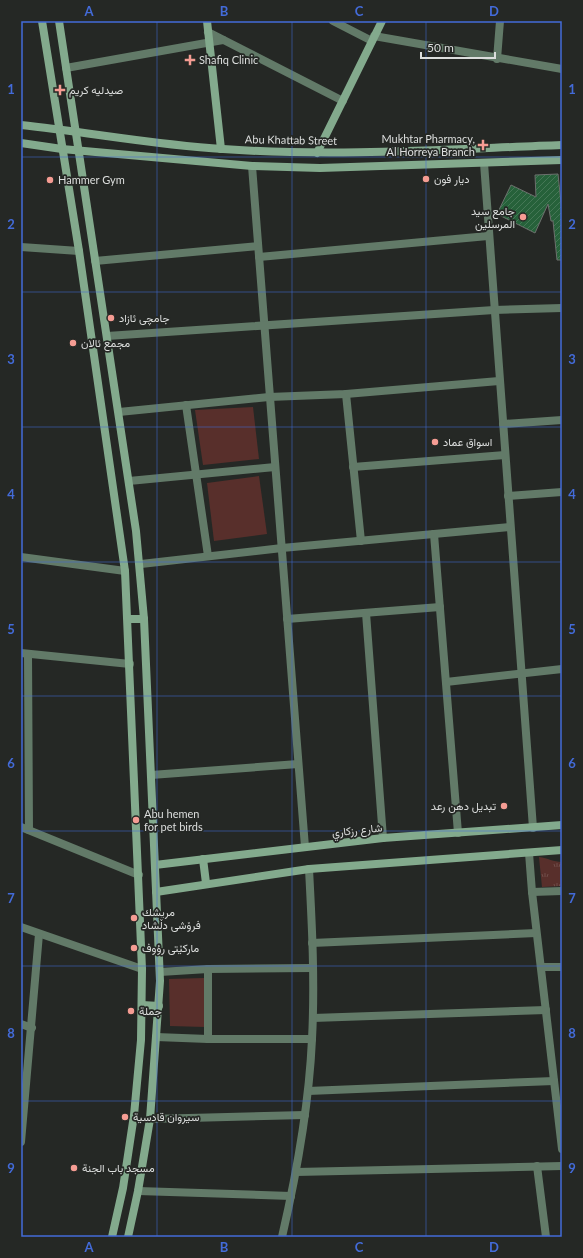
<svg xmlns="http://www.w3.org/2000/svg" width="583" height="1258" viewBox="0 0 583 1258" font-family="Lato,Vazirmatn,sans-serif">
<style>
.grass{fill:url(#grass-tufts)}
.pitch{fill:#582f2b}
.building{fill:url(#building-hatch);stroke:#6c706d}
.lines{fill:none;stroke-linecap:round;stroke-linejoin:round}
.street{stroke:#627a68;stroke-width:8}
.secondary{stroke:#83aa8d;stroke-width:8}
.grid{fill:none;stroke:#436bd9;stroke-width:1;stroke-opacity:0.55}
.poi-dot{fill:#f59c93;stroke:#252825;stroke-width:1.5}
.labels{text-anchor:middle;stroke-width:3.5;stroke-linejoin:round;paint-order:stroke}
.poi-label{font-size:11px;fill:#dcdedd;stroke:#252825;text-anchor:start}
.street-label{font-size:11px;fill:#dcdedd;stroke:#252825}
.neatline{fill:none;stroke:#436bd9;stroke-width:1.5}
.grid-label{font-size:13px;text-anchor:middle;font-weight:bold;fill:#436bd9}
</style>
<defs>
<pattern id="grass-tufts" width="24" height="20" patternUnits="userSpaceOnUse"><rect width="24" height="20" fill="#582f2b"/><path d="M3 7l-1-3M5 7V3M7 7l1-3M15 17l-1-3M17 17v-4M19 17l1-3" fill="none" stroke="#6f4d49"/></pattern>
<pattern id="building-hatch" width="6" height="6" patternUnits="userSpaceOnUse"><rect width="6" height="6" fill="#26613a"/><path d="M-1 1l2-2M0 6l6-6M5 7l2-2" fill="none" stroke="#457756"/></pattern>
</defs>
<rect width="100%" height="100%" fill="#252825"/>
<path class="grass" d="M539,857C548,858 553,862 562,862V886L542,887Z"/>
<g class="pitch">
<polygon points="253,407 259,459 203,465 195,410"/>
<polygon points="259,476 267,534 214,541 207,483"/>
<polygon points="204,978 205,1027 170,1026 169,979"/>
</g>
<polygon class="building" points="558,174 562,213 562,260 557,260 553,221 551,221 548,204 535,233 497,214 511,185 536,197 535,175"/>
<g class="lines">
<g class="street">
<polyline points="333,21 372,41"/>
<polyline points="208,32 343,101"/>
<polyline points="374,36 562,69"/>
<polyline points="497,59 500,21"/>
<polyline points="66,68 223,40"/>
<polyline points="484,163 533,828"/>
<polyline points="252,166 305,847"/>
<polyline points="21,247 79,251"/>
<polyline points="259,257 488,236"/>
<polyline points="95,261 258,246"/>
<polyline points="107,336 494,310 562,308"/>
<polyline points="346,394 361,541"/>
<polyline points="186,405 208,556"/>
<polyline points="119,412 269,397 346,394 499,381"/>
<polyline points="503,424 562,420"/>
<polyline points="353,467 505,455"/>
<polyline points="129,481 275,467"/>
<polyline points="508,496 562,492"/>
<polyline points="434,534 458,833"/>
<polyline points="21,557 125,571"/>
<polyline points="141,564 282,548 510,527"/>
<polyline points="366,613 383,838"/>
<polyline points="287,619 440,607"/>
<polyline points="21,653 130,664"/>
<polyline points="28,654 29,830"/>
<polyline points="446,682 562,669"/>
<polyline points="151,775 298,764"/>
<polyline points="21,827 139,875"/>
<polyline points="529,853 532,892 562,1149"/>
<polyline points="532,892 562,891"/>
<polyline points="21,927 142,969"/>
<polyline points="312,943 536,933"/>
<polyline points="541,967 562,967"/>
<polyline points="160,972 208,969 312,968"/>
<polyline points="313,1018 546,1010"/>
<polyline points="21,1024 32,1028"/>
<polyline points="156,1037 208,1039 312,1039"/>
<polyline points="208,1039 208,969"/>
<polyline points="308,1091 554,1081"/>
<polyline points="150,1119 305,1115"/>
<polyline points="21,1142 39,934"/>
<polyline points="537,1166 546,1237"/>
<polyline points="296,1172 562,1166"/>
<polyline points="138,1191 291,1196"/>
<path d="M282,1237C297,1172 309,1106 312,1039C315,982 312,925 309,869"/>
</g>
<g class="secondary">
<polyline points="42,21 79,251 125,571 142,969 141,1040 134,1115 123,1188 112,1237"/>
<polyline points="59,21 136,531 144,619 160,981 150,1119 138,1191 128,1237"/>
<polyline points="207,21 221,149"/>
<path d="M21,125C88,132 155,145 223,149C336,157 449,149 562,145"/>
<polyline points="21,143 62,149 252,166 320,168 562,160"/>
<polyline points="317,153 382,21"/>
<polyline points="128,619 144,619"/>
<polyline points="203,859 206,883"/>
<polyline points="155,865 383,838 562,825"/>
<polyline points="156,892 309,869 562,850"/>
<polyline points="142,1005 159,1006"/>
</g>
</g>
<path class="grid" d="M157,21V1237M292,21V1237M426,21V1237M21,157H562M21,292H562M21,427H562M21,562H562M21,696H562M21,831H562M21,966H562M21,1101H562"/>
<g class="poi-dot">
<path d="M188 54h4v4h4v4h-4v4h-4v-4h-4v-4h4z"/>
<path d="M58 84h4v4h4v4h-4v4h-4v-4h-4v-4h4z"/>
<path d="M481 139h4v4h4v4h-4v4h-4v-4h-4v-4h4z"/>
<circle cx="426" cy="179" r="4"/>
<circle cx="50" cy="180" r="4"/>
<circle cx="523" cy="217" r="4"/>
<circle cx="111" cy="318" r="4"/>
<circle cx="73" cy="343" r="4"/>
<circle cx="435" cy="442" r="4"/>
<circle cx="504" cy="806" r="4"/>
<circle cx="136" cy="820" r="4"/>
<circle cx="134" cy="918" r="4"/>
<circle cx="134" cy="948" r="4"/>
<circle cx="131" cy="1011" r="4"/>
<circle cx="125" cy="1117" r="4"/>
<circle cx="74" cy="1168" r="4"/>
</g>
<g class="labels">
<g class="poi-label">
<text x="199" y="64">Shafiq Clinic</text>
<text x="69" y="94">صيدليه كريم</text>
<text x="475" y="143" text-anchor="end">Mukhtar Pharmacy,<tspan x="475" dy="13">Al Horreya Branch</tspan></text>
<text x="434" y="183">ديار فون</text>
<text x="58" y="184">Hammer Gym</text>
<text x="515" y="215" text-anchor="end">جامع سيد<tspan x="515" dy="13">المرسلين</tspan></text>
<text x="119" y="322">جامچی ئازاد</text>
<text x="81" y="347">مجمع ئالان</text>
<text x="443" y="446">اسواق عماد</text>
<text x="496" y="810" text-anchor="end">تبديل دهن رعد</text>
<text x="144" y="818">Abu hemen<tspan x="144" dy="13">for pet birds</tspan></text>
<text x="142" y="916">مريشك<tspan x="142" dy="13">فرۆشى دڵشاد</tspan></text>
<text x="142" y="952">ماركێتى رؤوف</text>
<text x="139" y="1015">جملة</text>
<text x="133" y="1121">سيروان قادسية</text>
<text x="82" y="1172">مسجد باب الجنة</text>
</g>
<g class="street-label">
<text transform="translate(291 140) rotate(1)" y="4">Abu Khattab Street</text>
<text transform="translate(357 830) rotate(-6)" y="4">شارع رزكاري</text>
</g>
</g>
<rect width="583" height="1258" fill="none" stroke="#252825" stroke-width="44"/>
<path d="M421 52v6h74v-6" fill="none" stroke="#dcdedd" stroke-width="2"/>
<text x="427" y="52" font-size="12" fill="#dcdedd" stroke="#252825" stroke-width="3" paint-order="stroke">50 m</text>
<rect x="22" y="22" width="539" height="1214" class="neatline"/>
<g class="grid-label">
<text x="89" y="16">A</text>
<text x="224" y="16">B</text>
<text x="359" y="16">C</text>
<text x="494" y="16">D</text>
<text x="11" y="94">1</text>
<text x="572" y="94">1</text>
<text x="11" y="229">2</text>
<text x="572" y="229">2</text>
<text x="11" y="364">3</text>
<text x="572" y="364">3</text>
<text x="11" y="499">4</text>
<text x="572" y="499">4</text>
<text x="11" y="634">5</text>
<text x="572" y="634">5</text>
<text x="11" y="768">6</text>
<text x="572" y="768">6</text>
<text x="11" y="903">7</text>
<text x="572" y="903">7</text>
<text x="11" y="1038">8</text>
<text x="572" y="1038">8</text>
<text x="11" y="1173">9</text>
<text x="572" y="1173">9</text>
<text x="89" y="1252">A</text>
<text x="224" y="1252">B</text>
<text x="359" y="1252">C</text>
<text x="494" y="1252">D</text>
</g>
</svg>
